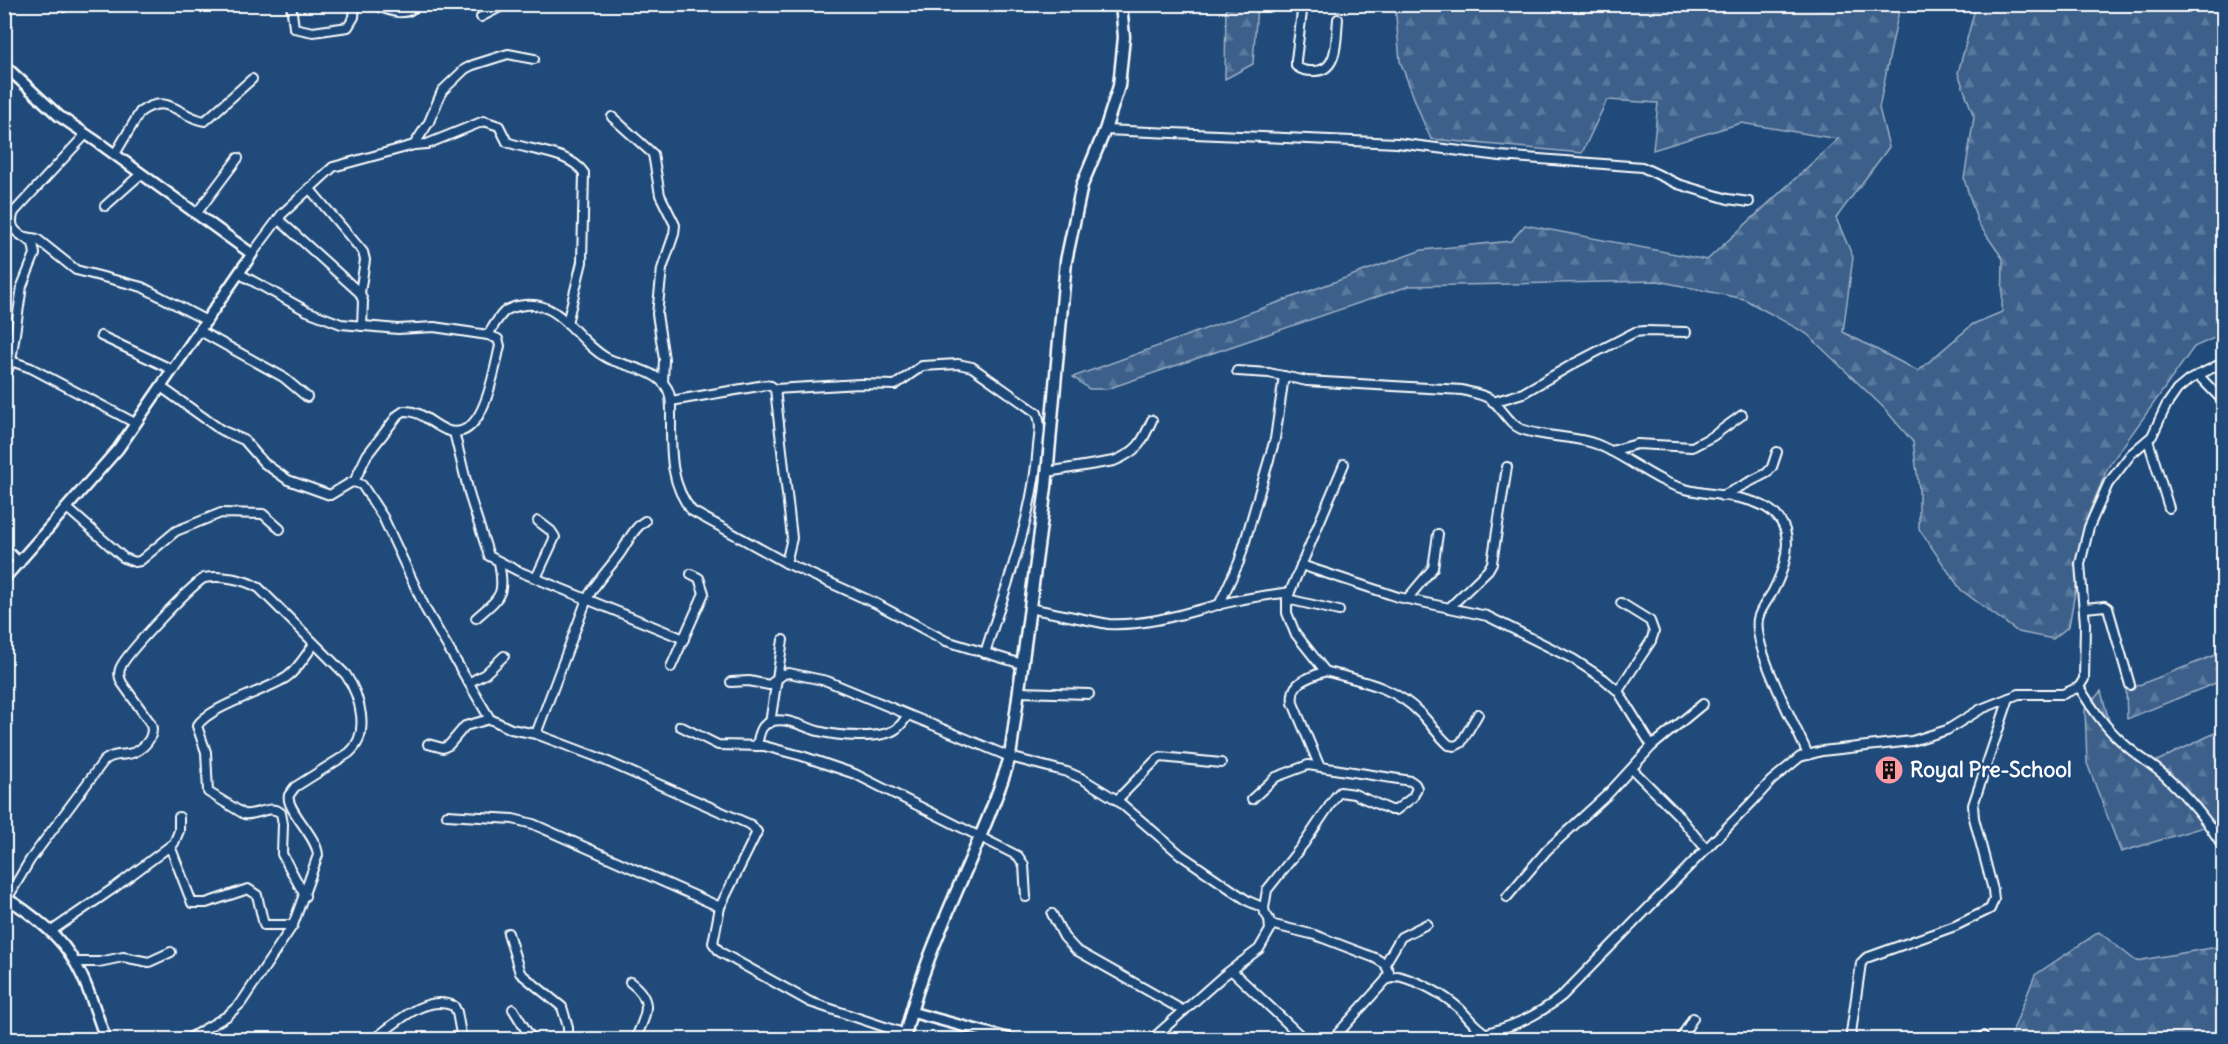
<svg xmlns="http://www.w3.org/2000/svg" width="2228" height="1044" viewBox="0 0 2228 1044" font-family="Delius,sans-serif">
<style>
.forest{fill:url(#forest-firs);stroke:#9eb0c5;stroke-width:1.5}
.lines{fill:none;stroke-linecap:round;stroke-linejoin:round}
.minor-casing{stroke:#fff;stroke-width:12}
.tertiary-casing{stroke:#fff;stroke-width:14}
.secondary-casing{stroke:#fff;stroke-width:15}
.minor{stroke:#1f4a7a;stroke-width:8}
.tertiary{stroke:#1f4a7a;stroke-width:9}
.secondary{stroke:#1f4a7a;stroke-width:10}
.labels{text-anchor:middle;stroke-width:5;stroke-linejoin:round;paint-order:stroke}
.poi-label{font-size:21px;font-weight:bold;fill:#fff;stroke:#1f4a7a;text-anchor:start}
</style>
<defs>
<pattern id="forest-firs" width="22" height="20" patternUnits="userSpaceOnUse" patternTransform="scale(1.5)"><rect width="22" height="20" fill="#3c618b"/><path d="M5 1l3.5 6h-7zM16 11l3.5 6h-7z" fill="#59799c"/></pattern>
</defs>
<rect width="100%" height="100%" fill="#1f4a7a"/>
<filter id="ink" filterUnits="userSpaceOnUse"><feTurbulence type="fractalNoise" baseFrequency=".0167" numOctaves="2"/><feDisplacementMap in="SourceGraphic" scale="12" xChannelSelector="R" yChannelSelector="G"/><feConvolveMatrix kernelMatrix="1 2 1 2 8 2 1 2 1" color-interpolation-filters="sRGB"/></filter>
<g filter="url(#ink)">
<g class="forest">
<polygon points="1226,5 1257,5 1253,64 1225,79"/>
<polygon points="1395,5 1900,5 1879,108 1889,147 1836,218 1853,257 1843,332 1918,371 1973,324 2002,312 2003,259 1978,223 1964,179 1974,117 1958,73 1976,5 2223,5 2223,334 2194,347 2108,467 2089,513 2069,626 2053,639 2018,632 1961,590 1919,529 1919,489 1913,442 1883,407 1807,334 1744,299 1658,281 1409,286 1107,389 1089,389 1073,377 1422,250 1511,241 1525,225 1707,260 1838,139 1741,123 1653,150 1658,103 1607,100 1582,153 1431,139 1422,119 1400,61"/>
<polygon points="2223,652 2223,680 2127,719 2126,690"/>
<polygon points="2101,691 2112,732 2147,766 2223,729 2223,821 2121,852 2087,763 2085,709"/>
<polygon points="2099,932 2136,961 2223,946 2223,1039 2009,1040 2035,975"/>
</g>
<g class="lines">
<g class="minor-casing">
<g id="minor">
<polyline points="291,4 294,28 313,32 348,27 354,17 355,4"/>
<path d="M372,4C388,10 405,19 418,4"/>
<path d="M1303,4L1296,60V66C1302,71 1307,71 1315,71C1339,71 1336,36 1338,19"/>
<polyline points="64,7 65,4"/>
<polyline points="481,17 506,4"/>
<polyline points="612,117 653,154 660,195 675,225 674,234 662,269 657,314 664,359 663,383"/>
<polyline points="1105,130 1397,143 1500,156 1642,167 1678,184 1728,199 1749,202"/>
<polyline points="414,145 429,122 442,91 465,69 473,65 508,54 534,59"/>
<path d="M115,154L140,112C169,92 179,117 205,121L252,79"/>
<polyline points="309,188 363,252 365,260 360,293"/>
<polyline points="105,206 141,174"/>
<polyline points="196,214 238,158"/>
<polyline points="278,219 360,293 363,301 362,326"/>
<polyline points="26,237 37,239 76,270 142,287 207,321"/>
<path d="M252,254L282,214L333,167L414,145L427,144L484,121L499,126L507,142C530,151 569,151 584,173L582,262L567,323"/>
<path d="M240,274L307,311L341,324L398,329L434,327L488,335L498,339L500,346C494,369 484,445 446,430C431,424 421,410 404,411L398,415L367,455L354,482"/>
<polyline points="200,331 283,377 307,397"/>
<path d="M488,335C493,327 497,319 504,312C510,307 517,306 525,305C562,301 578,343 607,358C625,367 656,369 667,388C672,397 671,409 671,419C671,452 670,485 692,511L786,563L875,603L946,641L1022,664"/>
<polyline points="101,336 173,370"/>
<polyline points="11,361 31,368 135,423"/>
<path d="M1237,371L1269,373L1307,381L1462,390C1472,393 1484,394 1492,400C1502,408 1509,424 1521,429C1545,438 1572,435 1596,444C1627,456 1653,481 1685,489C1717,498 1772,492 1785,530C1791,549 1782,574 1773,591C1768,600 1760,609 1758,619C1753,650 1795,723 1808,755"/>
<polyline points="2198,375 2224,402"/>
<path d="M4,380L11,361L22,286L35,254L33,243C19,234 7,230 14,212L86,134"/>
<polyline points="161,387 221,430 244,440 264,463 288,480 330,495 350,483 354,482 362,485 383,517 426,610 490,719"/>
<path d="M775,389L860,384L895,385L922,366L958,364L972,367L1037,413C1042,424 1039,435 1038,446C1033,517 1006,586 985,653"/>
<polyline points="671,401 765,385 771,386 775,389 792,538 786,563"/>
<polyline points="1493,402 1523,393 1575,363 1635,332 1645,331 1686,332"/>
<polyline points="454,432 470,497 489,556 518,571 684,639"/>
<polyline points="2148,440 2169,508"/>
<polyline points="1611,451 1637,444 1692,447 1713,436 1742,415"/>
<path d="M1344,464L1287,599V613L1295,633L1325,671C1360,681 1394,686 1420,713C1430,723 1438,735 1449,745L1455,746L1461,743L1478,714"/>
<path d="M1047,472L1114,461C1138,451 1142,443 1152,420"/>
<polyline points="1722,496 1767,473 1772,467 1777,452"/>
<polyline points="67,508 124,558 135,562 140,561 176,531 221,513 263,514 280,529"/>
<polyline points="4,547 20,563"/>
<polyline points="1301,565 1398,597 1487,616 1573,659 1604,679 1618,691 1652,746"/>
<polyline points="536,578 555,537 551,531 538,521"/>
<polyline points="1287,599 1339,611"/>
<polyline points="1407,599 1433,568 1438,534"/>
<polyline points="1219,605 1239,562 1275,439 1284,376"/>
<path d="M1029,608L1108,624C1151,626 1190,611 1230,602C1250,597 1270,595 1290,592"/>
<polyline points="1449,608 1488,570 1492,563 1507,467"/>
<polyline points="2085,608 2105,606 2108,608 2130,685"/>
<path d="M476,618C501,596 505,596 499,562"/>
<polyline points="671,667 704,593 699,578 691,574"/>
<polyline points="470,682 485,674 504,656"/>
<polyline points="731,682 749,681 769,685 784,674 789,673 827,681 1010,757 1067,772 1081,778 1117,800 1181,855 1248,901 1264,908"/>
<path d="M2079,687C2092,708 2104,726 2122,742C2135,755 2152,764 2165,776C2188,797 2208,821 2224,848"/>
<polyline points="1618,691 1651,641 1654,632 1650,621 1621,603"/>
<polyline points="1019,692 1089,694"/>
<polyline points="770,723 783,640"/>
<polyline points="680,726 718,745 764,746 802,756 855,774 1018,856 1024,865 1026,897"/>
<path d="M536,734L587,599C595,583 608,570 619,555C627,544 633,528 645,521"/>
<polyline points="428,744 443,748 449,745 465,726 490,719 511,729 536,734 597,757 751,825 757,832 720,907 533,824 513,819 447,815"/>
<path d="M757,746C758,740 760,728 765,725C780,713 803,727 818,731C837,736 880,740 896,729C902,725 904,720 908,715"/>
<path d="M1319,765L1293,703C1290,680 1308,679 1325,671"/>
<polyline points="1632,769 1678,815 1706,849"/>
<polyline points="1117,800 1155,761 1161,757 1221,763"/>
<polyline points="170,846 192,903 206,903 248,889 257,895 264,925 293,925"/>
<path d="M305,896L282,854L283,824L281,813C269,804 257,816 244,814L208,792L206,752L197,726C210,706 266,691 287,677C298,669 306,655 314,644"/>
<polyline points="1507,897 1547,850 1608,794 1652,746 1703,704"/>
<path d="M7,899L30,860L103,762C112,752 124,757 135,752C147,746 157,733 149,721L122,683C120,679 118,674 120,669C123,656 190,587 204,578C221,575 244,579 259,588L346,675C360,696 371,734 349,753L295,787C294,788 290,794 289,795C285,809 317,836 318,855L293,925L241,1003L227,1016L186,1040"/>
<polyline points="720,907 713,943 720,952 810,1002 906,1034"/>
<polyline points="1052,914 1064,937 1076,950 1184,1011"/>
<polyline points="1270,924 1315,935 1375,958 1385,964 1389,972 1386,980"/>
<polyline points="50,932 114,888 174,843 179,831 179,817"/>
<polyline points="508,933 520,973 562,1007 568,1027 568,1040"/>
<polyline points="75,962 99,962 123,957 149,962 171,952"/>
<polyline points="1385,964 1401,937 1427,924"/>
<polyline points="1231,970 1305,1040"/>
<path d="M630,982C655,1001 646,1014 635,1040"/>
<polyline points="513,1009 529,1035 534,1040"/>
<polyline points="1983,1036 1983,1040"/>
<path d="M373,1040C395,1024 425,993 454,1006L457,1012L462,1040"/>
<polyline points="1151,1040 1223,976 1259,949 1270,930 1269,919 1265,913 1264,908 1267,890 1305,842 1336,796 1340,792 1354,794 1391,810 1396,810 1413,797 1417,788 1415,784 1411,781 1308,765 1276,777 1252,799"/>
<path d="M1332,1040L1386,980L1398,976C1420,982 1443,994 1460,1009C1469,1018 1475,1028 1487,1034"/>
<path d="M1487,1040V1034L1490,1032C1517,1025 1540,1014 1562,996L1752,802L1771,781L1800,757L1822,751L1912,741L1947,730L1981,709L2019,694H2063L2079,687L2084,679L2085,624L2080,564L2089,527L2108,484L2131,454L2152,436L2166,406L2177,390L2189,380L2224,362"/>
<polyline points="1680,1040 1693,1018"/>
<polyline points="1850,1040 1861,963 1866,958 1955,926 1990,909 1994,900 1993,890 1974,818 1973,805 2009,698"/>
<polyline points="2221,1040 2224,1029"/>
</g>
</g>
<g class="tertiary-casing">
<g id="tertiary">
<polyline points="4,65 59,116 99,143 252,254 118,449 4,579"/>
<path d="M4,898C17,903 26,911 36,919C43,925 51,931 57,938C83,965 93,1005 106,1040"/>
<polyline points="911,1012 1014,1040"/>
</g>
</g>
<g class="secondary-casing">
<path id="secondary" d="M904,1040C926,941 980,853 1010,757L1046,487L1066,261L1082,185L1105,130L1119,86L1124,37L1121,4"/>
</g>
<use href="#minor" class="minor"/>
<use href="#tertiary" class="tertiary"/>
<use href="#secondary" class="secondary"/>
</g>
</g>
<defs>
<g id="building-disc" transform="scale(1.5)"><circle r="9.5" fill="#ff9aa2" stroke="#1f4a7a"/><path d="M-4-6H4V6H1V3H-1V6H-4ZM-2.5-4.3h1.7v1.8h-1.7ZM.8-4.3h1.7v1.8H.8ZM-2.5-1h1.7V.8h-1.7ZM.8-1h1.7V.8H.8Z" fill="#111"/></g>
</defs>
<g fill-rule="evenodd">
<use href="#building-disc" x="1889" y="770"/>
</g>
<g class="labels">
<g class="poi-label">
<text x="1910" y="777">Royal Pre-School</text>
</g>
</g>
<rect width="2228" height="1044" fill="none" stroke="#1f4a7a" stroke-width="24"/>
<rect x="12" y="12" width="2204" height="1020" fill="none" stroke="#fff" stroke-width="2" filter="url(#ink)"/>
</svg>
